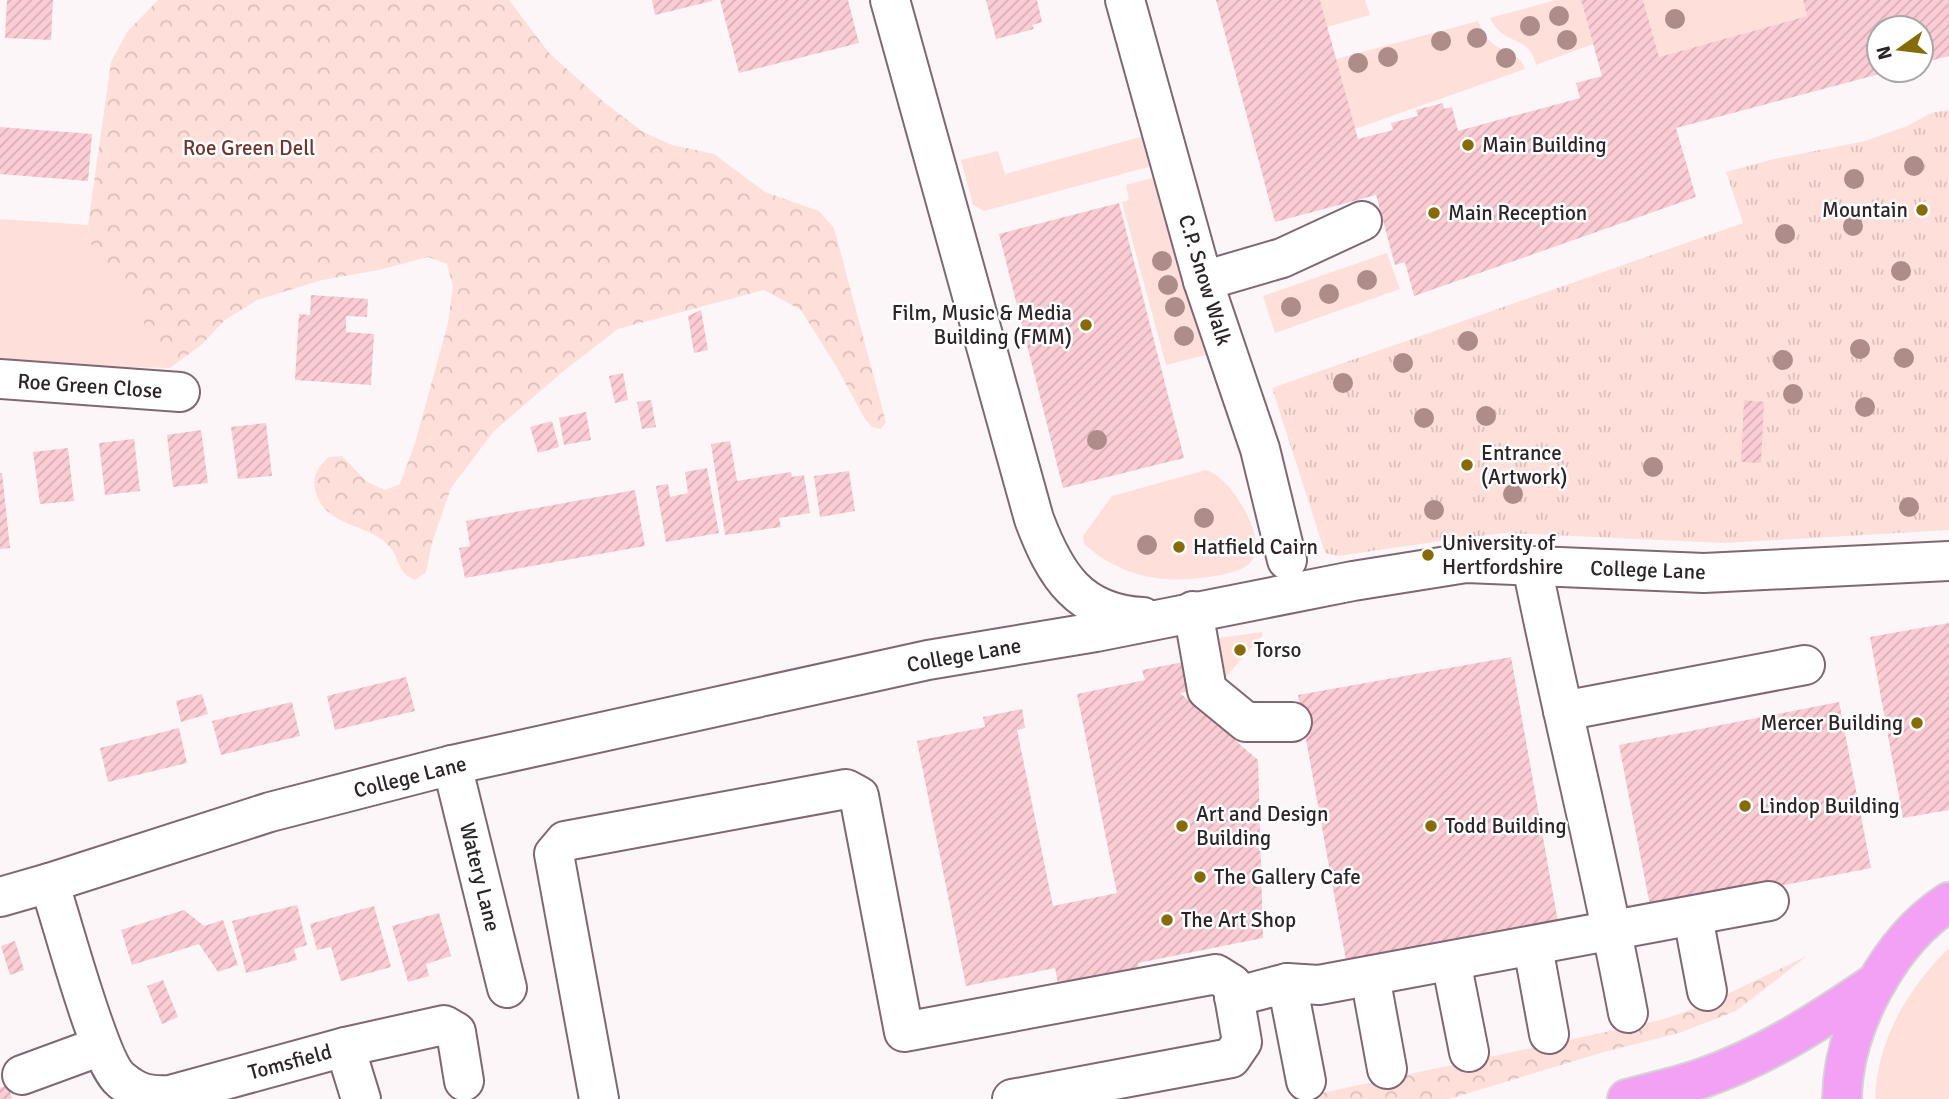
<svg xmlns="http://www.w3.org/2000/svg" width="1949" height="1099" viewBox="0 0 1949 1099" font-family="Signika,sans-serif">
<style>
.grass{fill:#fedfda}
.forest{fill:url(#forest-crowns)}
.park{fill:url(#park-tufts)}
.building{fill:url(#building-hatch)}
.lines{fill:none;stroke-linecap:round;stroke-linejoin:round}
.minor-casing{stroke:#816774;stroke-width:42}
.highway-casing{stroke:#d5d3d4;stroke-width:42}
.minor{stroke:#fff;stroke-width:38}
.highway{stroke:#f2a1f5;stroke-width:38}
.tree{fill:#ae8c89}
.poi-dot{fill:#866b08;stroke:#fff;stroke-width:2.5}
.labels{text-anchor:middle;stroke-width:5;stroke-linejoin:round;paint-order:stroke}
.poi-label{font-size:21px;fill:#2d2328;stroke:#fff;text-anchor:start}
.park-label{font-size:21px;fill:#6f352e;stroke:#fff}
.street-label{font-size:21px;fill:#2d2328;stroke:#fff}
</style>
<defs>
<pattern id="forest-crowns" width="20" height="18" patternUnits="userSpaceOnUse" patternTransform="scale(1.75)"><rect width="20" height="18" fill="#fedfda"/><path d="M2 6a3 3 0 1 1 6 0M12 15a3 3 0 1 1 6 0" fill="none" stroke="#dabfbb"/></pattern>
<pattern id="park-tufts" width="24" height="20" patternUnits="userSpaceOnUse" patternTransform="scale(1.75)"><rect width="24" height="20" fill="#fedfda"/><path d="M3 7l-1-3M5 7V3M7 7l1-3M15 17l-1-3M17 17v-4M19 17l1-3" fill="none" stroke="#dabfbb"/></pattern>
<pattern id="building-hatch" width="6" height="6" patternUnits="userSpaceOnUse" patternTransform="scale(1.75)"><rect width="6" height="6" fill="#fbccd4"/><path d="M-1 1l2-2M0 6l6-6M5 7l2-2" fill="none" stroke="#d7afb6"/></pattern>
</defs>
<rect width="100%" height="100%" fill="#fcf6f8"/>
<g class="grass">
<polygon points="1320,0 1365,0 1370,15 1327,27"/>
<path d="M1556,0H1581L1593,44L1536,65C1528,32 1504,48 1490,18Z"/>
<polygon points="1643,0 1803,0 1807,16 1659,57"/>
<path d="M1478,21C1481,28 1484,35 1490,41C1502,54 1519,51 1525,69L1355,129L1336,59Z"/>
<polygon points="1144,136 1152,166 984,211 973,205 961,160 998,151 1005,174"/>
<polygon points="1156,177 1210,354 1166,365 1122,202 1129,200 1126,185"/>
<path d="M0,219L88,225C90,267 115,261 132,291C146,317 144,349 170,368L0,364Z"/>
<polygon points="1387,253 1400,289 1275,333 1263,296"/>
<path d="M1206,470C1231,477 1271,542 1250,563C1242,571 1226,574 1215,576C1165,585 1123,578 1084,544L1083,536L1112,496Z"/>
<polygon points="1262,632 1263,635 1222,681 1215,646 1218,638"/>
<path d="M1949,948V1099H1875C1877,1040 1908,988 1949,948Z"/>
</g>
<g class="forest">
<path d="M158,0H509L549,53L605,103L643,132L672,145L714,154L765,192L819,211L834,228L886,422L881,429L872,427L865,419L836,366L801,310L764,290L618,329L566,369L494,431L451,488L432,543L426,572L415,580C395,572 401,556 386,543C362,522 323,526 315,489C312,475 319,466 329,457L342,456L367,482L385,490L400,484L415,443L448,323L453,286L447,264L428,257L379,270L322,280L257,300L225,320L201,345L170,368C144,349 146,317 132,291C115,261 90,267 88,225L111,62L127,32Z"/>
<polygon points="1807,956 1736,1011 1679,1033 1604,1052 1449,1099 1294,1099 1661,1020 1702,1006"/>
</g>
<polygon class="park" points="1949,110 1949,530 1724,543 1505,533 1447,540 1338,556 1325,553 1272,388 1743,223 1726,172 1774,159 1865,141 1907,126 1931,113"/>
<g class="building">
<polygon points="7,0 53,0 51,40 5,38"/>
<polygon points="652,0 712,0 712,1 655,15"/>
<polygon points="720,0 848,0 859,43 739,73"/>
<polygon points="986,0 1037,0 1042,22 1032,25 1034,29 996,39"/>
<polygon points="1216,0 1320,0 1358,139 1393,130 1391,123 1418,116 1416,110 1443,103 1444,109 1452,107 1458,131 1580,98 1576,83 1602,76 1581,0 1643,0 1659,57 1807,16 1803,0 1949,0 1949,56 1921,63 1921,28 1879,28 1879,70 1891,71 1676,128 1696,197 1414,296 1405,262 1395,265 1376,195 1275,222"/>
<polygon points="0,127 92,134 88,181 0,174"/>
<polygon points="1119,203 1184,458 1063,488 999,234"/>
<polygon points="311,295 368,299 367,317 346,316 346,332 374,334 371,385 295,380 299,314 310,315"/>
<polygon points="701,310 708,350 694,353 688,316"/>
<polygon points="623,373 628,400 615,403 609,376"/>
<polygon points="651,400 656,427 642,429 637,402"/>
<polygon points="1744,400 1764,402 1761,463 1741,462"/>
<polygon points="586,412 591,440 564,445 559,418"/>
<polygon points="552,421 559,447 538,453 530,427"/>
<polygon points="266,423 272,476 238,479 231,427"/>
<polygon points="201,430 208,483 173,487 167,435"/>
<polygon points="134,439 140,491 105,495 99,443"/>
<polygon points="730,441 737,481 791,472 792,477 804,475 810,513 779,518 781,527 725,535 711,444"/>
<polygon points="68,448 74,501 40,504 33,452"/>
<polygon points="707,468 719,533 666,542 656,486 668,484 670,497 688,493 685,472"/>
<polygon points="849,471 855,511 820,517 814,476"/>
<polygon points="0,473 2,473 10,548 0,549"/>
<polygon points="635,490 645,546 465,578 459,548 470,546 466,521"/>
<polygon points="1949,623 1949,810 1903,818 1870,637"/>
<polygon points="1511,657 1561,939 1349,977 1298,695"/>
<polygon points="1184,662 1190,691 1180,693 1258,760 1263,938 1138,963 1139,972 1059,989 1055,968 966,986 917,741 985,727 983,717 1022,709 1025,728 1017,730 1053,906 1117,893 1077,694 1145,680 1142,670"/>
<polygon points="406,677 415,711 335,730 327,696"/>
<polygon points="202,694 208,714 181,722 176,701"/>
<polygon points="292,702 300,736 221,755 212,721"/>
<polygon points="1839,702 1871,868 1651,911 1619,745"/>
<polygon points="179,728 187,763 108,782 100,748"/>
<polygon points="297,905 307,945 294,949 297,960 246,973 232,921"/>
<polygon points="374,906 391,967 341,981 331,947 317,950 310,924"/>
<polygon points="184,910 204,926 223,920 238,965 218,972 199,944 132,965 121,930"/>
<polygon points="439,913 451,956 426,964 429,976 408,982 392,926"/>
<polygon points="15,941 24,970 10,975 1,946"/>
<polygon points="163,980 178,1017 162,1024 147,986"/>
<polygon points="8,1085 12,1099 0,1099 0,1088"/>
</g>
<g class="lines">
<g class="minor-casing">
<g id="minor">
<path d="M890,0L1034,519C1055,575 1079,614 1143,617"/>
<polyline points="1125,0 1203,281 1260,449 1287,560"/>
<polyline points="1203,281 1282,258 1362,221"/>
<polyline points="0,379 180,392"/>
<path d="M1532,566C1562,716 1600,863 1628,1013"/>
<polyline points="1193,611 1207,690 1246,722 1292,722"/>
<polyline points="1563,711 1805,665"/>
<polyline points="452,765 507,988"/>
<path d="M49,883C62,919 98,1062 121,1080C138,1094 148,1096 170,1095L345,1047L444,1025L456,1032L464,1081"/>
<polyline points="0,897 49,883 270,812 452,765 928,660 1096,632 1353,581 1466,563 1704,573 1949,561"/>
<polyline points="1693,917 1707,991"/>
<polyline points="1533,947 1549,1034"/>
<polyline points="1451,961 1469,1052"/>
<polyline points="1370,976 1387,1069"/>
<polyline points="1287,983 1306,1081"/>
<polyline points="1234,997 1287,983 1319,985 1769,901"/>
<polyline points="345,1047 361,1099"/>
<polyline points="22,1075 101,1046"/>
<polyline points="599,1099 554,854 565,841 846,789 859,796 904,1032 1216,974 1232,984 1242,1042 1231,1058 1012,1099"/>
</g>
</g>
<g class="highway-casing">
<g id="highway">
<path d="M1627,1099C1651,1092 1676,1087 1700,1079C1765,1057 1821,1020 1877,982"/>
<path d="M1842,1099C1843,1027 1889,941 1949,902"/>
</g>
</g>
<use href="#minor" class="minor"/>
<use href="#highway" class="highway"/>
</g>
<g class="tree">
<circle cx="1559" cy="16" r="10"/>
<circle cx="1675" cy="19" r="10"/>
<circle cx="1530" cy="26" r="10"/>
<circle cx="1477" cy="38" r="10"/>
<circle cx="1567" cy="40" r="10"/>
<circle cx="1441" cy="41" r="10"/>
<circle cx="1388" cy="57" r="10"/>
<circle cx="1506" cy="58" r="10"/>
<circle cx="1358" cy="63" r="10"/>
<circle cx="1914" cy="166" r="10"/>
<circle cx="1854" cy="179" r="10"/>
<circle cx="1853" cy="226" r="10"/>
<circle cx="1785" cy="234" r="10"/>
<circle cx="1162" cy="261" r="10"/>
<circle cx="1901" cy="271" r="10"/>
<circle cx="1367" cy="280" r="10"/>
<circle cx="1168" cy="285" r="10"/>
<circle cx="1329" cy="294" r="10"/>
<circle cx="1175" cy="307" r="10"/>
<circle cx="1291" cy="307" r="10"/>
<circle cx="1184" cy="336" r="10"/>
<circle cx="1468" cy="341" r="10"/>
<circle cx="1860" cy="349" r="10"/>
<circle cx="1904" cy="358" r="10"/>
<circle cx="1783" cy="360" r="10"/>
<circle cx="1403" cy="363" r="10"/>
<circle cx="1343" cy="383" r="10"/>
<circle cx="1793" cy="394" r="10"/>
<circle cx="1865" cy="407" r="10"/>
<circle cx="1486" cy="416" r="10"/>
<circle cx="1424" cy="418" r="10"/>
<circle cx="1097" cy="440" r="10"/>
<circle cx="1653" cy="467" r="10"/>
<circle cx="1513" cy="494" r="10"/>
<circle cx="1909" cy="507" r="10"/>
<circle cx="1434" cy="510" r="10"/>
<circle cx="1204" cy="518" r="10"/>
<circle cx="1147" cy="545" r="10"/>
</g>
<g class="poi-dot">
<circle cx="1468" cy="145" r="7"/>
<circle cx="1922" cy="210" r="7"/>
<circle cx="1434" cy="213" r="7"/>
<circle cx="1086" cy="325" r="7"/>
<circle cx="1467" cy="465" r="7"/>
<circle cx="1179" cy="547" r="7"/>
<circle cx="1428" cy="555" r="7"/>
<circle cx="1240" cy="650" r="7"/>
<circle cx="1917" cy="723" r="7"/>
<circle cx="1745" cy="806" r="7"/>
<circle cx="1182" cy="826" r="7"/>
<circle cx="1431" cy="826" r="7"/>
<circle cx="1200" cy="877" r="7"/>
<circle cx="1167" cy="920" r="7"/>
</g>
<g class="labels">
<g class="poi-label">
<text x="1482" y="152">Main Building</text>
<text x="1908" y="217" text-anchor="end">Mountain</text>
<text x="1448" y="220">Main Reception</text>
<text x="1072" y="320" text-anchor="end">Film, Music &amp; Media<tspan x="1072" dy="24">Building (FMM)</tspan></text>
<text x="1481" y="460">Entrance<tspan x="1481" dy="24">(Artwork)</tspan></text>
<text x="1442" y="550">University of<tspan x="1442" dy="24">Hertfordshire</tspan></text>
<text x="1193" y="554">Hatfield Cairn</text>
<text x="1254" y="657">Torso</text>
<text x="1903" y="730" text-anchor="end">Mercer Building</text>
<text x="1759" y="813">Lindop Building</text>
<text x="1196" y="821">Art and Design<tspan x="1196" dy="24">Building</tspan></text>
<text x="1445" y="833">Todd Building</text>
<text x="1214" y="884">The Gallery Cafe</text>
<text x="1181" y="927">The Art Shop</text>
</g>
<g class="park-label">
<text x="249" y="155">Roe Green Dell</text>
</g>
<g class="street-label">
<text transform="translate(1205 280) rotate(73)" y="7">C.P. Snow Walk</text>
<text transform="translate(90 386) rotate(4)" y="7">Roe Green Close</text>
<text transform="translate(1648 570) rotate(2)" y="7">College Lane</text>
<text transform="translate(964 655) rotate(-10)" y="7">College Lane</text>
<text transform="translate(410 777) rotate(-14)" y="7">College Lane</text>
<text transform="translate(480 877) rotate(76)" y="7">Watery Lane</text>
<text transform="translate(290 1062) rotate(-15)" y="7">Tomsfield</text>
</g>
</g>
<g transform="translate(1900 49) rotate(256)"><circle r="33" fill="#ffffff" stroke="#aba7a9" stroke-width="2"/>
<path d="M0-5L12 26L0 18L-12 26Z" fill="#866b08"/>
<text y="-10" font-size="19" font-weight="bold" text-anchor="middle" fill="#2d2328">N</text>
</g>
</svg>
